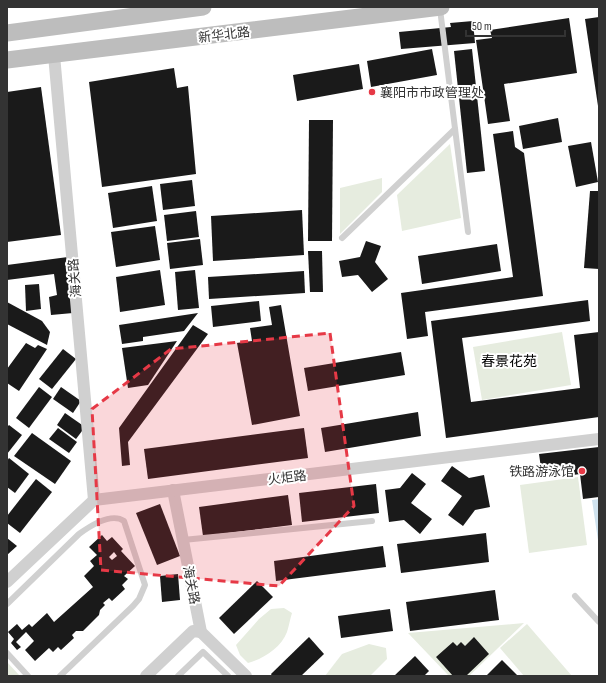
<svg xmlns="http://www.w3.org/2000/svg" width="606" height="683" viewBox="0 0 606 683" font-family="'Sofia Sans Condensed','Noto Sans SC',sans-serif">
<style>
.green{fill:#e6ecdf}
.water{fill:#cfe2ee}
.building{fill:#1a1a1a;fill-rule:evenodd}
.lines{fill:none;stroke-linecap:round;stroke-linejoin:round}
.service{stroke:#d0d0d0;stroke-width:6}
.minor{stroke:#d0d0d0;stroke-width:12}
.secondary{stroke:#bdbdbd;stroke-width:17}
.marked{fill:#e63946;fill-opacity:0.2;stroke:#e63946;stroke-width:3;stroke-dasharray:8 5;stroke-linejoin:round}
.poi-dot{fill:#e63946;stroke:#fff;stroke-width:1.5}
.labels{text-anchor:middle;stroke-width:4;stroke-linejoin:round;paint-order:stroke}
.street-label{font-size:13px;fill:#333;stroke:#fff}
.poi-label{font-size:13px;fill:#333;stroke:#fff;text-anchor:start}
.neighbourhood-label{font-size:14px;fill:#000;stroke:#fff}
</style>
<rect width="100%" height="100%" fill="#fff"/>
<g class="green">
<polygon points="450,144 461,218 402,231 397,195"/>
<polygon points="382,178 382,192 340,234 340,188"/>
<polygon points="562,332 571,385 482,400 473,347"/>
<polygon points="578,477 587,545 529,553 520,485"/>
<path d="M284,608L292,613C290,619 289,626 287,632C281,648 263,659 248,663L240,655L236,645L259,619L271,609Z"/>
<polygon points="524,623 469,676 449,676 408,633"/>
<polygon points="527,624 572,676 524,676 500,648"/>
<polygon points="369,644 386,648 387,659 370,676 325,676 342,654"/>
<polygon points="7,662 20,676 7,676"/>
</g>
<polygon class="water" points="599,499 599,547 592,500"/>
<g class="building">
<polygon points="599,17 599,106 598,106 585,19"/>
<polygon points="569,18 577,73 504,84 510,121 488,124 476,40 492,38 490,30"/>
<polygon points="473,21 475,43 401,49 399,32 451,27 450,23"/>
<polygon points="432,49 437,75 371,87 367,61"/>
<polygon points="472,49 485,171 467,173 454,51"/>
<polygon points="359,64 363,89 297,101 293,75"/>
<polygon points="174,68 177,88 188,86 196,174 102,187 89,82"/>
<polygon points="41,87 61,235 7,242 7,92"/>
<polygon points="558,118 562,142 523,149 519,126"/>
<polygon points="309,120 333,120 332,241 308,241"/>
<polygon points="513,131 515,147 524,153 543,296 425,312 428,336 407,339 401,293 513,277 493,134"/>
<polygon points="591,142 598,182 576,187 568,146"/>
<polygon points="192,180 195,206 163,210 160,184"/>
<polygon points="152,186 157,221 113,228 108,193"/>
<polygon points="590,191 599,191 599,269 584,268"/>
<polygon points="302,210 304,255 213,261 211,216"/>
<polygon points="196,211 199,237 167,241 164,215"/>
<polygon points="155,226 160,260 116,267 111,232"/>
<polygon points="200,239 203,265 170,269 167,243"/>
<polygon points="366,241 381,246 375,262 388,279 372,292 358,275 342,277 339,261 360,257"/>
<polygon points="497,244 501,271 422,284 418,256"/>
<polygon points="308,251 322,251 323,292 310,292"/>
<polygon points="68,257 73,313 51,315 49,297 57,295 54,274 7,280 7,265"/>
<polygon points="160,270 165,305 120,312 116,277"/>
<polygon points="195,270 199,308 178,310 175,272"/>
<polygon points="304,271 305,293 209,299 208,277"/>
<polygon points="39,284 41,309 26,311 25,285"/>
<polygon points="588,300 590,321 462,338 471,402 580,388 574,335 599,332 599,417 446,438 431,321"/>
<polygon points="259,301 261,321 213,327 211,306"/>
<polygon points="7,302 42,321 50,332 47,345 7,324"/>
<polygon points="281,305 300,416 252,425 237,343 252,341 250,328 272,325 269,307"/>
<polygon points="198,313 184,331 143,337 143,341 122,344 119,325"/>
<polygon points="193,325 208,334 128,442 130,465 122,466 119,428"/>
<polygon points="177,341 148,385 128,388 122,348"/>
<polygon points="26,343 35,348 38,345 47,349 19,391 7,383 7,369"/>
<polygon points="63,349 76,359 52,389 39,379"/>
<polygon points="401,352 405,375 308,391 304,368"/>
<polygon points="39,387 52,397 29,428 16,418"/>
<polygon points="61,387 81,401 73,413 53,399"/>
<polygon points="418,412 421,436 325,452 321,428"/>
<polygon points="65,413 85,427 76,439 57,425"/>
<polygon points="9,425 22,435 7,454 7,427"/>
<polygon points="58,428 77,442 69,453 49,439"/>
<polygon points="304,428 308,458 148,479 144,449"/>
<polygon points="32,433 71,461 55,484 14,456"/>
<polygon points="599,447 599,497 583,499 580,474 566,476 565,466 541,468 539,454"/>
<polygon points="9,458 29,474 15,493 7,487 7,461"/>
<polygon points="452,466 469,478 484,475 490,507 475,510 463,526 448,515 462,496 441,481"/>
<polygon points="412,473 426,484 411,503 432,519 420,534 404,520 389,522 385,490 400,488"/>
<polygon points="36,479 52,492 20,533 7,523 7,516"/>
<polygon points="376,484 379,513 302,522 299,493"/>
<polygon points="288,495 292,525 203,536 199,507"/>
<polygon points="160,504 180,556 157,565 136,513"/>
<polygon points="486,533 489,562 401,573 397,544"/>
<path d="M102,535L107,541L112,537L123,549L121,551L135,566L124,576L128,579L122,585L125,589L112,601L109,598L103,603L105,605L100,610L99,615L83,631H76L72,635L74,638L61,650L58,647L53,652L49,648L35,661L25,650L34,641L26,632L16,642L21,647L17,650L11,643L14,639L8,632L17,624L22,630L29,624L32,627L47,613L54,622L93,587L84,576L94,566L90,561L97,555L89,547ZM114,552L117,556L112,560L109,557Z"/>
<polygon points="7,538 17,546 7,555"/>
<polygon points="383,546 386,567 276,581 274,561"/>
<polygon points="178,574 180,600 162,602 160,576"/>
<polygon points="257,581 273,597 234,634 219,618"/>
<polygon points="495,590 499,620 410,631 406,602"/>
<polygon points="390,609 393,631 341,638 338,616"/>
<polygon points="309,637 324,654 301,676 272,676 271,674"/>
<polygon points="474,637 489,654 466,676 453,676 436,657 453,642 457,646 461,642 465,646"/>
<polygon points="415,656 429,671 424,676 394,676"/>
<polygon points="502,660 518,676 486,676"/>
</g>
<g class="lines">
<g class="service">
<polyline points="440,9 468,232"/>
<polyline points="342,238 455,129"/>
<polyline points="183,540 372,521"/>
<polyline points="575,596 599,622"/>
<path d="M7,604L79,534C90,526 111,512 124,521L145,585L139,599L133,606L60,676"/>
<polyline points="7,653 28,676"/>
<polyline points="178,676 203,652 228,676"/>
</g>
<g class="minor">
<polyline points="54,55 94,500"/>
<polyline points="173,490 201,632 246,676"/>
<polyline points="7,582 94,500 599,439"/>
<polyline points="146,676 193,631 201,632"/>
</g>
<g class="secondary">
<polyline points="7,33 203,7"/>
<polyline points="7,60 441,7"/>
</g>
</g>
<path class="marked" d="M330,333L354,506L279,586L101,570L92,409L171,349Z"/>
<g class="poi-dot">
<circle cx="372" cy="92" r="4"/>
<circle cx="582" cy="471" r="4"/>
</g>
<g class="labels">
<g class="street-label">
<text transform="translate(224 34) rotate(-7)" y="5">新华北路</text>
<text transform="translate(74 278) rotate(-95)" y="5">海关路</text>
<text transform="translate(287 477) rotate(-7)" y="5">火炬路</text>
<text transform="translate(192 585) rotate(79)" y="5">海关路</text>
</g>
<g class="poi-label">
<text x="380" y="97">襄阳市市政管理处</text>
<text x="574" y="476" text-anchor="end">铁路游泳馆</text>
</g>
<g class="neighbourhood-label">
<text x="509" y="366">春景花苑</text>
</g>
</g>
<rect width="606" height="683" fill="none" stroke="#333333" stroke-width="16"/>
<path d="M466 30v6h99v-6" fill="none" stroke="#333333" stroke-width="2"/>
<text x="472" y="30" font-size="12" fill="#333333" stroke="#ffffff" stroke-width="3" paint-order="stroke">50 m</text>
</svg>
